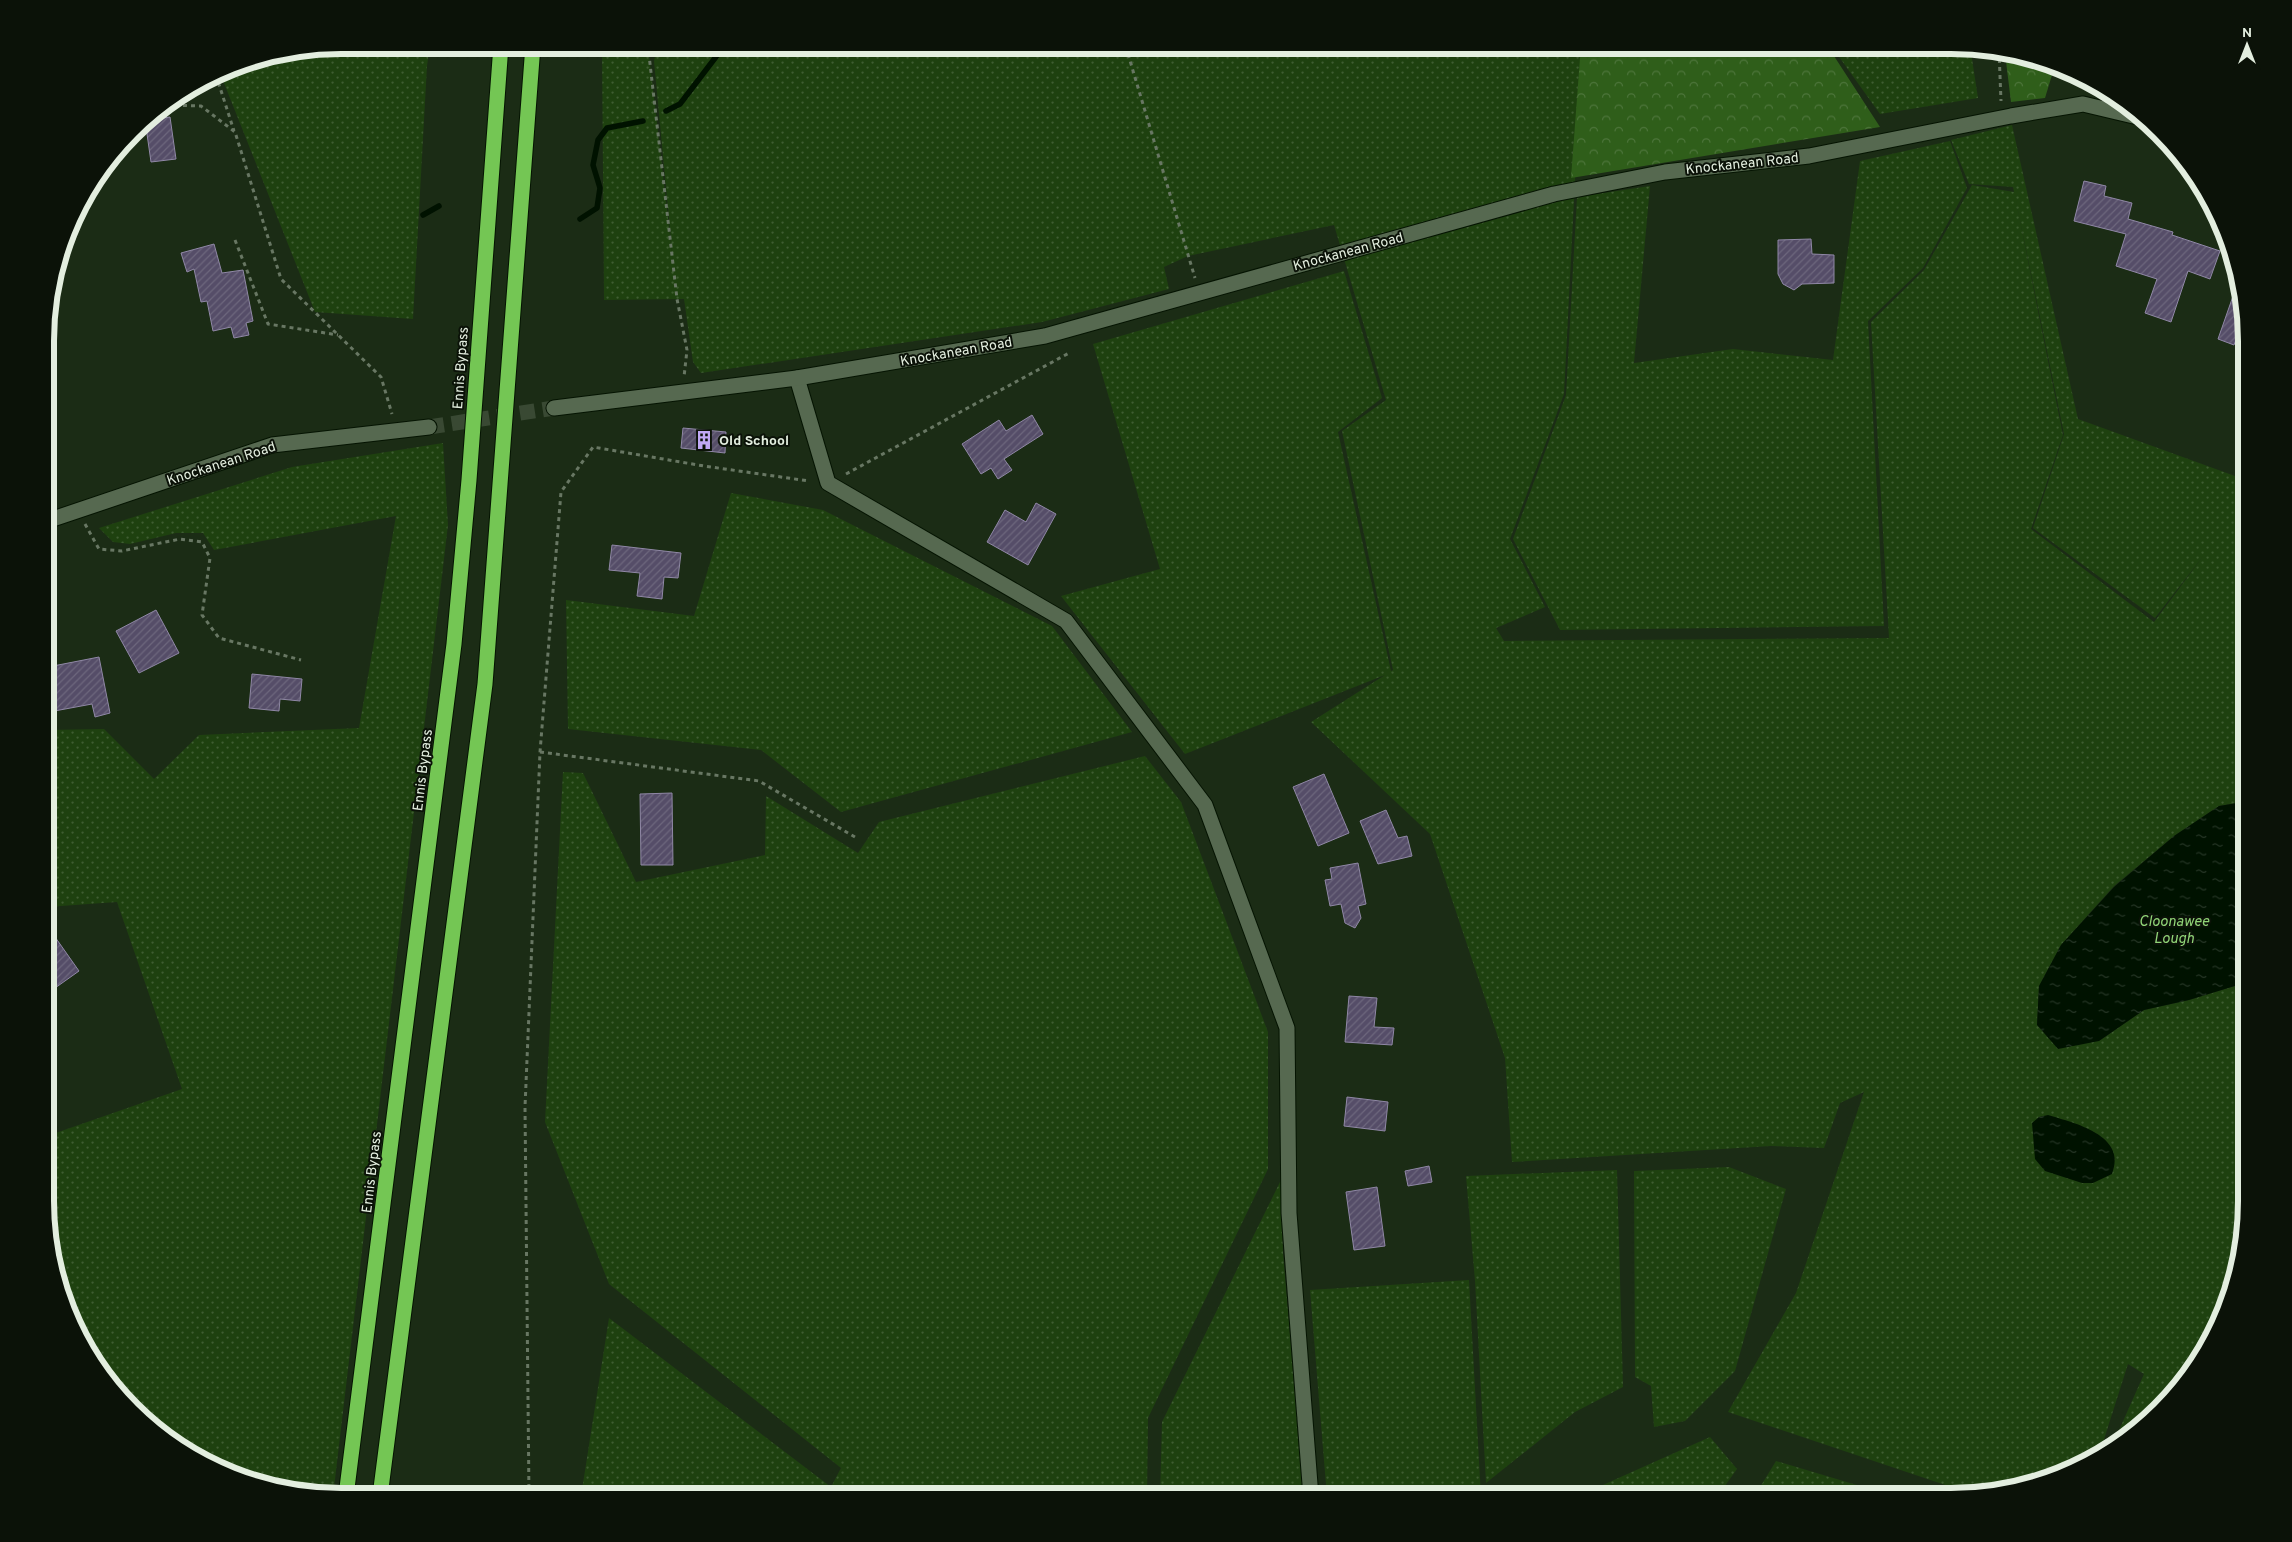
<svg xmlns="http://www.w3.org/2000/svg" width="2292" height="1542" viewBox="0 0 2292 1542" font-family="Overpass,sans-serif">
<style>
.green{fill:url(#green-dots);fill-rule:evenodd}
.forest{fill:url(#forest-crowns)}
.water{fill:url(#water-ripples)}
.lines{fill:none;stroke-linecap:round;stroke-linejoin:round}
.stream{stroke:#001200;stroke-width:5.5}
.building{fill:url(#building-hatch);stroke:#9088a6}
.secondary-tunnel{stroke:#394933;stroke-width:15;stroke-dasharray:15 8;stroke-linecap:butt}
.street-casing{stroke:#051402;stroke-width:17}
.secondary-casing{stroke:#051402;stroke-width:17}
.highway-casing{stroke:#051402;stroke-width:17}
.path{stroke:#687763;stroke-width:3;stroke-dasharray:4 4;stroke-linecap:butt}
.street{stroke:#566950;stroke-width:15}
.secondary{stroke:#566950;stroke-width:15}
.highway{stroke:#74c654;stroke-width:15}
.labels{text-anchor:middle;stroke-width:4;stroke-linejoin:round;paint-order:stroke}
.street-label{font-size:14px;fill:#e3eedf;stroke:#0b1208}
.poi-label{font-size:14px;font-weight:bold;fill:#e3eedf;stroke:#0b1208;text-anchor:start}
.water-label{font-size:15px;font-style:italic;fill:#91d578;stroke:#0b1208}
.rim{fill:none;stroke:#e3eedf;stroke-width:6}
</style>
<defs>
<pattern id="green-dots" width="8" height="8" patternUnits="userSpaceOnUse" patternTransform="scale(1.25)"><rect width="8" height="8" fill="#1e410f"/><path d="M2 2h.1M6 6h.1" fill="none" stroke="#3f5d32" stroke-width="1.8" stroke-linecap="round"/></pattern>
<pattern id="forest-crowns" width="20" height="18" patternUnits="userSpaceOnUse" patternTransform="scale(1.25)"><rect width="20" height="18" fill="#2f5e1a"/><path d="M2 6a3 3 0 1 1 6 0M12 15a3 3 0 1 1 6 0" fill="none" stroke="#4d753b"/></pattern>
<pattern id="water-ripples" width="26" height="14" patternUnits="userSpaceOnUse" patternTransform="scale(1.25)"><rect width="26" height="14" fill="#001200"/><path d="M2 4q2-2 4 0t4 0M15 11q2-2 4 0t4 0" fill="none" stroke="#253525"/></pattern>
<pattern id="building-hatch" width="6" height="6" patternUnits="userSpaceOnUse" patternTransform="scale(1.25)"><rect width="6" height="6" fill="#554d68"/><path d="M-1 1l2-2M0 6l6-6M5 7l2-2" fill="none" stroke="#6d677d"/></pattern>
</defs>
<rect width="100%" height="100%" fill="#1b2c15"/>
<g class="green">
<polygon points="341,45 430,45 427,66 413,319 315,312 220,73 228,67"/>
<path d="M602,45H625L649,55L673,261L654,61L658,45H1582L1564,394L1510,539L1545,607L1496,628L1504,641L1889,638L1871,322L1924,270L1972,185L2014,192L2013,187L1969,184L1951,140L2012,125L2078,419L2246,480V500L2242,506L2246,502V804L2243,802L2219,806L2174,836L2114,886L2061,945L2039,986L2037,1025L2099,1041L2144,1010L2189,1000L2238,985L2246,974V1220L2231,1297L2186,1381L2146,1424L2112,1446L2144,1374L2128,1364L2099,1455L2082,1466L2028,1487L1972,1494L1728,1412L1796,1293L1864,1092L1840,1103L1824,1148L1771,1146L1512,1162L1505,1058L1430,834L1311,722L1385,675L1185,754L1061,596L1160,569L1093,344L1344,271L1382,398L1338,432L1391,671L1393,670L1342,431L1386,400L1334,225L1188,256L1164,267L1169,289L1042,322L701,373L693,362L684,299L604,300ZM2015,196L2064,434L2033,528L2155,618L2204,555L2154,622L2031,529L2063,435Z"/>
<polygon points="1836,46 1970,46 1978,98 1880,114 1837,54"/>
<polygon points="1950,141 1967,188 1923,268 1868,321 1884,626 1560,630 1513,539 1566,395 1577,197 1650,186 1634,363 1733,349 1833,360 1860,161"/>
<polygon points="443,443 448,525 333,1496 322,1496 245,1481 161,1436 84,1349 47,1240 47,1136 182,1089 117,902 47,907 47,730 104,729 154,779 199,735 359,728 396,516 214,550 203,533 176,533 130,544 113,542 99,528 292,467"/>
<polygon points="731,493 823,510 1052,626 1132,732 841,812 761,750 568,729 566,600 694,616"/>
<polygon points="1145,756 1181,802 1268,1032 1268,1169 1148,1418 1147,1497 581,1496 609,1318 831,1487 841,1468 609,1284 545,1122 563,772 583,773 636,882 765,855 766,796 858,853 879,822"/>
<polygon points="1729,1167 1786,1189 1735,1371 1685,1421 1654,1427 1651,1386 1635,1377 1634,1171"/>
<polygon points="1617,1170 1623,1387 1575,1412 1486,1483 1475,1281 1466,1176"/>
<polygon points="1281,1180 1283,1253 1304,1497 1160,1497 1162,1422"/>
<polygon points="1469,1280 1481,1497 1327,1497 1310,1290"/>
<polygon points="1710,1437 1737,1469 1717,1497 1576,1497"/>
<polygon points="1776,1461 1897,1497 1754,1497"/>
</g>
<g class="forest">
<polygon points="1581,45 1833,46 1834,56 1880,127 1571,178"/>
<polygon points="2005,53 2047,61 2055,65 2045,98 2011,102"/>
</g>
<g class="water">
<polygon points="2243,802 2246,804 2246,974 2238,985 2189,1000 2144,1010 2099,1041 2058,1049 2037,1025 2039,986 2061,945 2114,887 2174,836 2219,806"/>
<path d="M2048,1115C2074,1123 2128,1135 2112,1174L2093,1183H2082L2045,1171L2035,1159L2032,1123L2039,1117Z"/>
</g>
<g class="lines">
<g class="stream">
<polyline points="666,111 680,104 725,45"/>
<polyline points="423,215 439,206"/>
<polyline points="580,219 597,208 600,188 593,165 598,140 607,128 643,121"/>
</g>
</g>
<g class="building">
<polygon points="170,117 176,159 151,162 145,120"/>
<polygon points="2084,181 2106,186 2104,196 2132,203 2128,219 2173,232 2172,235 2220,251 2210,279 2188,271 2171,322 2145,313 2157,279 2116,266 2126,234 2074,221"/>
<polygon points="1811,239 1812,254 1834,255 1834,283 1802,284 1794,290 1783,284 1778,274 1778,240"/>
<polygon points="214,244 222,273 243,270 253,321 246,323 249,335 234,338 231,327 213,331 207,301 201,302 194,269 187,272 181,253"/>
<polygon points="2239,279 2246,331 2240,329 2234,345 2218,339"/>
<polygon points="1032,415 1043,434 1004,459 1012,470 998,479 991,468 981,474 962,444 999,420 1006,431"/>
<polygon points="683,428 726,432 725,453 681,448"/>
<polygon points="1036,503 1056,514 1028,565 987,542 1005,510 1026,522"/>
<polygon points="612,545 681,553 678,578 664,577 662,599 637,596 640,573 609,570"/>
<polygon points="156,610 179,653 139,673 116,631"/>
<polygon points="99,657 110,713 95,717 92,704 49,712 48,667"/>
<polygon points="252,674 302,679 300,701 280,699 279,711 249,708"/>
<polygon points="1324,774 1349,833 1318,846 1293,787"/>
<polygon points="672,793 673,865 641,865 640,794"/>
<polygon points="1386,810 1398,838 1407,836 1412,856 1378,864 1360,821"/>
<polygon points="1358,863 1366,904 1358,906 1361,918 1355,928 1345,923 1341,904 1330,906 1325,880 1332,879 1330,868"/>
<polygon points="48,927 79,971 48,993"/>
<polygon points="1349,996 1377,998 1374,1027 1394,1028 1392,1045 1345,1042"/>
<polygon points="1347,1097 1388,1102 1385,1131 1344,1126"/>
<polygon points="1429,1166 1432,1182 1408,1186 1405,1171"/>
<polygon points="1377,1187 1385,1246 1354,1250 1346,1192"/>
</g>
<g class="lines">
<polyline class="secondary-tunnel" points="429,427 554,408"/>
<g class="street-casing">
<polyline id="street" points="797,378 828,483 1066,621 1205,805 1287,1028 1289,1213 1311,1497"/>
</g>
<g class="secondary-casing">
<g id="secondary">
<polyline points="554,408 797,378 1045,336 1554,194 1665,172 1809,156 2011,116 2083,104 2142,118"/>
<polyline points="47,521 272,445 429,427"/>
</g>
</g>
<g class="highway-casing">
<g id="highway">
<polyline points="346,1496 454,644 469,480 501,45"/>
<polyline points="380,1496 485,684 533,45"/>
</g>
</g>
<g class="path">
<polyline points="650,45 649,55 677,299 687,350 684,377"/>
<polyline points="1999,51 2001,101"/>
<polyline points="1128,54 1195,278"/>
<polyline points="216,75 234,131"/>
<polyline points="167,105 201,106 235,132 281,279 381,377 392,414"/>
<polyline points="235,240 268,324 338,335"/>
<polyline points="846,474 1069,353"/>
<polyline points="85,524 99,549 122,551 180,539 202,542 210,558 202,615 219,638 301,660"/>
<polyline points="540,752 759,781 855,837"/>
<polyline points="529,1496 525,1107 540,752 561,492 593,447 704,466 809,481"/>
</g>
<use href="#street" class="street"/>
<use href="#secondary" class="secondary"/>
<use href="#highway" class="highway"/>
</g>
<defs>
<g id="building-bare" transform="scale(1.5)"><path d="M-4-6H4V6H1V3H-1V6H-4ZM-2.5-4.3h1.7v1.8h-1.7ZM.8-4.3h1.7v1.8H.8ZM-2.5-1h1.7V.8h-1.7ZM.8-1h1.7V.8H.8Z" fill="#c0a8f4" stroke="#0b1208" stroke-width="2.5" paint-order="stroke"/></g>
</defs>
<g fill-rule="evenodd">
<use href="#building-bare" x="704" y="440"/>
</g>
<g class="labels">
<g class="street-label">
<text transform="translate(1742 163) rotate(-6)" y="5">Knockanean Road</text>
<text transform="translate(1348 251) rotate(-15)" y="5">Knockanean Road</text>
<text transform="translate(956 351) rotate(-10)" y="5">Knockanean Road</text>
<text transform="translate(460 368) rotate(-86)" y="5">Ennis Bypass</text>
<text transform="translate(221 463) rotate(-18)" y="5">Knockanean Road</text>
<text transform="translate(422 770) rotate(-83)" y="5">Ennis Bypass</text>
<text transform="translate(371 1172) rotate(-83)" y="5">Ennis Bypass</text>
</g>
<g class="poi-label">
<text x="719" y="445">Old School</text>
</g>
<g class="water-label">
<text x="2174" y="926">Cloonawee<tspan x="2174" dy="17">Lough</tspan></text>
</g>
</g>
<path d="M0 0H2292V1542H0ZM341 54H1951A287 287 0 0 1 2238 341V1201A287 287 0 0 1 1951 1488H341A287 287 0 0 1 54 1201V341A287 287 0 0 1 341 54Z" fill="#0b1208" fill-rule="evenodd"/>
<path class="rim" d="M341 54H1951A287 287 0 0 1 2238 341V1201A287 287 0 0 1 1951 1488H341A287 287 0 0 1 54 1201V341A287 287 0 0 1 341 54Z"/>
<g transform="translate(2247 45)" stroke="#0b1208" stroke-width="4" paint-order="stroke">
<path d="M0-4L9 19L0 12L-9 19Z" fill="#e3eedf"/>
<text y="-8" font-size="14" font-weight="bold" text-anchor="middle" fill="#e3eedf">N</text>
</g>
</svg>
